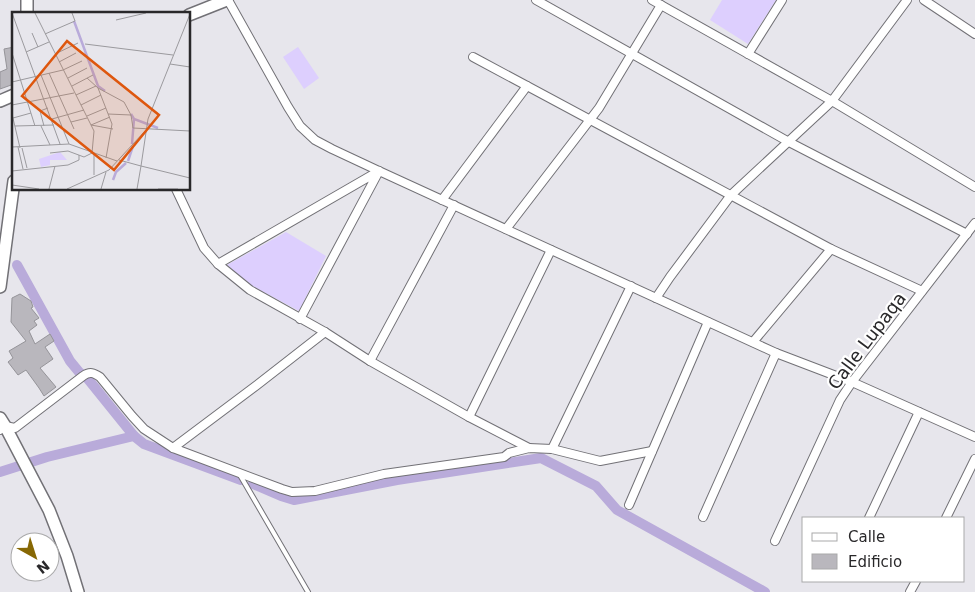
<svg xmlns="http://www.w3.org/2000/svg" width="975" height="592" viewBox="0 0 975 592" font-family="'DejaVu Sans',sans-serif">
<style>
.pitch{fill:#ddcffe}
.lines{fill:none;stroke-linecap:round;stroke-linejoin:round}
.canal{stroke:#b9abda;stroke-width:10}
.building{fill:#b9b7bd;stroke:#959499}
.lane-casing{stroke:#727176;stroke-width:6}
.street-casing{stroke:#727176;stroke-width:10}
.secondary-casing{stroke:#727176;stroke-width:14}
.lane{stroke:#fff;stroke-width:4}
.street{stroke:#fff;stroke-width:8}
.secondary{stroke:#fff;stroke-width:11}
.labels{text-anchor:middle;stroke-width:4.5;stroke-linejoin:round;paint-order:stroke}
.street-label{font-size:18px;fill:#29282a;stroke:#fff}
.inset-river{fill:none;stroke:#b9abda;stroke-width:2.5}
.inset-road{fill:none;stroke:#9b9a9e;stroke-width:1}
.view{fill:#de570e;fill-opacity:0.15;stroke:#de570e;stroke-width:2.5}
.inset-edge{fill:none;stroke:#29282a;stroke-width:2.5}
</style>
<rect width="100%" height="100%" fill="#e7e6ec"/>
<g class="pitch">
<polygon points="722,0 776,0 748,44 710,20"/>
<polygon points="298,47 319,78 304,89 283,57"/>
<polygon points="286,232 326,256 299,311 249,284 227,265"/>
</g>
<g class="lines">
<g class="canal">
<polyline points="17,265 70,361 79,372 88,379 134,436"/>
<polyline points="0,472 47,457 134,436 144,444 241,480"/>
<polyline points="253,484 281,496 294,500 397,480 541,458 596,486 617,510 765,592"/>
</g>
</g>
<g class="building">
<polygon points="14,47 14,84 0,89 0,72 7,69 4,49"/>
<polygon points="20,294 31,301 33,307 31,308 39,318 34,321 37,325 29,331 35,344 50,334 54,341 45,347 53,359 40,368 56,387 44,396 39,388 26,370 18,375 8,362 13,358 9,351 26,341 11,322 12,298"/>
</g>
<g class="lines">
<g class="lane-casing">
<polyline id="lane" points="240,475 308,592"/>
</g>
<g class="street-casing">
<g id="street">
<polyline points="228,0 288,107 300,126 315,140 332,149 379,171 776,353 852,382 975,437"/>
<polyline points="536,0 789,142 967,234"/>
<polyline points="652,0 832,101 975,187"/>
<polyline points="924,0 975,34"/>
<polyline points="748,54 782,0"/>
<polyline points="473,57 831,249 922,291"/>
<polyline points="176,189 204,248 218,264 250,290 325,332 370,361 469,417 529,448"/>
<polyline points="442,200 527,86"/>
<polyline points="506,229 599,108 661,5"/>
<polyline points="218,264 379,171 300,319"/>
<polyline points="656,298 670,277 731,195 832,101 907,0"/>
<polyline points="753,342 831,249"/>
<polyline points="370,361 454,205"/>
<polyline points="469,417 551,250"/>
<path d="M0,430L5,426L15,428L83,376C90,371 94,373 100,377L132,416L144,429L173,448L282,489L292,492L315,491L384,474L504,457L509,453L529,448L552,449L600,461L652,451"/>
<polyline points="173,448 257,385 325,332"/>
<polyline points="552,449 631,286"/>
<polyline points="629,505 708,322"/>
<polyline points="703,517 776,353"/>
<polyline points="869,518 919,412"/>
<polyline points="946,518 975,459"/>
<polyline points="775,541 840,400 852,382 975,223"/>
<polyline points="910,592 916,581"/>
</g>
</g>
<g class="secondary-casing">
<g id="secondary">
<polyline points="27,0 27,14"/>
<polyline points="189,15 227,0"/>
<polyline points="0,101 14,95"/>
<polyline points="0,287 14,181"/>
<polyline points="0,418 5,426 49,510 67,556 78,592"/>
</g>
</g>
<use href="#lane" class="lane"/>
<use href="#street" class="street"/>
<use href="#secondary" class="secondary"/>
</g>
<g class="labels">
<g class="street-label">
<text transform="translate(867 341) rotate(-53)" y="6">Calle Lupaqa</text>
</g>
</g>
<g transform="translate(12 12)">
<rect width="178" height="178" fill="#e7e6ec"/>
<path d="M48,140L55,148H38V153L29,155L27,147Z" fill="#ddcffe"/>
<path class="inset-river" d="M62,9L86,74L93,79M119,102L122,107L146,116M120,132L122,107M116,149L121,134M101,168L104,160L114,151"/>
<path class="inset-road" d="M0,1L48,132M23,1L82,119L80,141M178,2L136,107L129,154L178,166M104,8L134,1M20,21L26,35M33,22L63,9L60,1M73,32L161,43M14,40L37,30M0,41L23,114M43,42L66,31M47,50L64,41M158,52L178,55M37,61L62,117M29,63L57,132M56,66L75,56M75,66L86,76L100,112L94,146M0,70L51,58L70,49M60,74L81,63M86,76L112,90L119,103L121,116L178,119M64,83L84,74M0,93L62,81M69,93L89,83M0,102L8,136M96,102L119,103M75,104L94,96M98,105L79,113L101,117M1,106L19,101M40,107L72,98M59,110L75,106M3,114L42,113M29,114L38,133M32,114L28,99L36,96M0,135L57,132L105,149M6,135L11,157M10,136L15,156M38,141L56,139L72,145L80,141M82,141V163M107,148L129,154L125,177M0,159L56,153L67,148V143M0,173L27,177M37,177L43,154M55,177L97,158L133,119M89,177L94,160M146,177H166"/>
<path class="view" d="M55,29L147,103L102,158L10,84Z"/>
<rect width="178" height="178" class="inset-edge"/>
</g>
<rect x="802" y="517" width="162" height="65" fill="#ffffff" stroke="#a9a9aa"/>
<rect x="812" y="533" width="25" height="8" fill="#ffffff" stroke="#a9a9aa"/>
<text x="848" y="542" font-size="15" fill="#29282a">Calle</text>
<rect x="812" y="554" width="25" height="15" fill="#b9b7bd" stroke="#a9a9aa"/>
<text x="848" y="567" font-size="15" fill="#29282a">Edificio</text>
<g transform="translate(35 557) rotate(141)"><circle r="24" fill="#ffffff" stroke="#a9a9aa"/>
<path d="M0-4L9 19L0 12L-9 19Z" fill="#876804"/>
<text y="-8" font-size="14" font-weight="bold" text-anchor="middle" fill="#29282a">N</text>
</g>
</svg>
